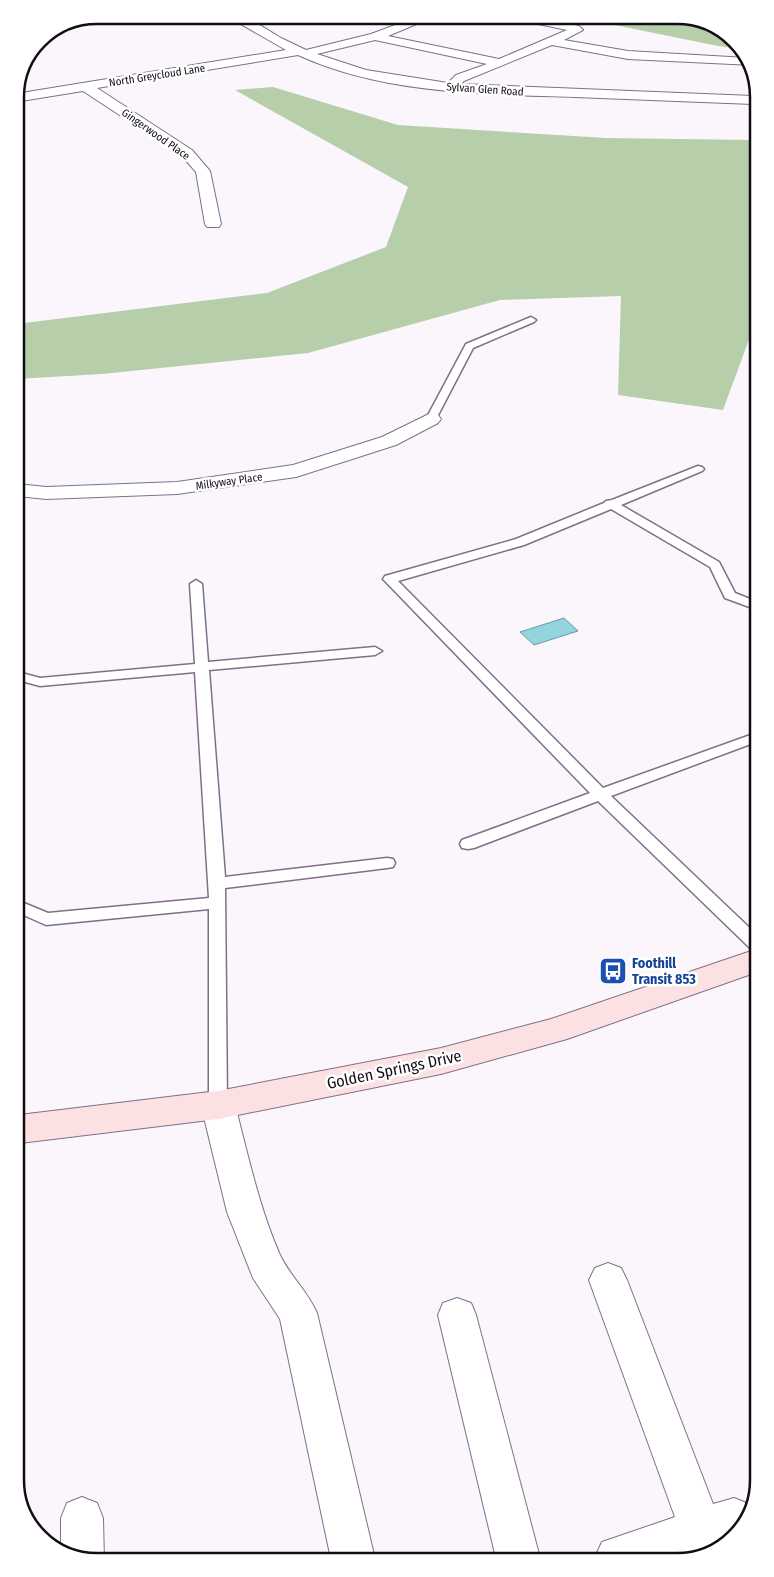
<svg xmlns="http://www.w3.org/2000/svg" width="774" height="1577" viewBox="0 0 774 1577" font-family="'Fira Sans Condensed',sans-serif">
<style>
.green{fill:#b6cfaa}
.water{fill:#92d5df;stroke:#6c99a2}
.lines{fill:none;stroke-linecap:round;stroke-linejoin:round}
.service-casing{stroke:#806f88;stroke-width:3}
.minor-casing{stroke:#806f88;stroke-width:2}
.secondary-casing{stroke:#806f88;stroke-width:2}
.service{fill:#fff;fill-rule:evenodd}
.minor{fill:#fff;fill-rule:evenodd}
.secondary{fill:#fce1e2;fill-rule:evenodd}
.labels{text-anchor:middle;stroke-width:5;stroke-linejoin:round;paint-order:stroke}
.far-street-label{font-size:11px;fill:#130c15;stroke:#fff}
.transit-label{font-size:14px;font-weight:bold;fill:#164399;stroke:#fff;text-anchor:start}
.near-street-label{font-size:16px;fill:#130c15;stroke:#fff}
.rim{fill:none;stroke:#130c15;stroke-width:2.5}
</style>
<rect width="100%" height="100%" fill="#faf6fc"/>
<g class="green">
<polygon points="599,15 683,15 727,32 740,49 718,46 605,23"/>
<polygon points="273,87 398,125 606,138 753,140 754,326 723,410 618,395 621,296 500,300 308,353 102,374 16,379 16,324 267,293 386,247 408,187 235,90"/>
</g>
<polygon class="water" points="564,618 578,631 534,645 520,632"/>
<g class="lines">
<g class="service-casing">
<g id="service">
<polygon points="531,317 536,320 534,322 473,348 436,419 431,422 427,421 426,419 466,344"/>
<polygon points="698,466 702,467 704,469 702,471 621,505 719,562 735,593 755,601 755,609 725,598 710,567 611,509 524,545 398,581 603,788 756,733 756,742 611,796 757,935 757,951 751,949 598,801 474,848 468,849 462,848 460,844 462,840 590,793 383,579 385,576 516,539 604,503 606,501 612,500"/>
<polygon points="196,580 202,584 208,662 375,647 382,651 375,655 209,670 225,877 387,858 393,859 395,863 393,867 387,868 225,888 227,1105 225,1110 218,1112 211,1110 209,1105 209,909 46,925 19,913 19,901 48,913 209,898 195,672 40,686 18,680 18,672 40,678 195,664 190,584"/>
</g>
</g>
<g class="minor-casing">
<g id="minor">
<path d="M225,15L245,16L281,38L306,50L371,34L422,15H438L388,36L499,59L567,30L510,18L505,15H528L579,26L583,30L564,40L628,51L747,58L753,65L628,59L552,45L464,81L461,84L753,96V104C694,102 634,99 575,97C483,94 383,94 298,55L97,88L192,150L210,171L221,224L219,227H207L205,224L196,172L182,156L83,91L15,102V94L286,50ZM375,40L487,64L456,75L448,83L366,70L317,54Z"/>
<polygon points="431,413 438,415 441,419 438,423 396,445 296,477 177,494 46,499 17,496 17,484 46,487 177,482 293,465 382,437"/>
<path d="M218,1091L230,1095L235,1105C248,1155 259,1207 280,1255C290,1276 308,1292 317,1313L375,1559H331L280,1319L253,1278L227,1212L201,1105L206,1095Z"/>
<polygon points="608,1263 621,1268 627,1280 713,1504 734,1498 749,1504 751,1508 745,1526 723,1544 686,1556 595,1557 602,1542 675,1517 589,1280 595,1268"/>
<polygon points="457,1298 471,1303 476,1315 540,1558 496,1558 438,1315 443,1303"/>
<polygon points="82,1497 97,1503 103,1518 104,1562 91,1562 61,1552 61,1518 67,1503"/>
</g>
</g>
<g class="secondary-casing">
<polygon id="secondary" points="757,949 757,972 567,1039 441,1074 218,1119 20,1143 19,1115 218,1091 441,1048 551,1019"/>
</g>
<use href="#service" class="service"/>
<use href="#minor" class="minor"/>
<use href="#secondary" class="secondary"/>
</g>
<defs>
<g id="bus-square" transform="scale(1.4375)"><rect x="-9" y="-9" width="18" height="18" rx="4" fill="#1a4fb4" stroke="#fff"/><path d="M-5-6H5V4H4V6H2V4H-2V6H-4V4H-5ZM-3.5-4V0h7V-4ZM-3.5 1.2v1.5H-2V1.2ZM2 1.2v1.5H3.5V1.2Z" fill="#fff"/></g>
</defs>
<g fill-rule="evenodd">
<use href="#bus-square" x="613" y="971"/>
</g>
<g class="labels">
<g class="far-street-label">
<text transform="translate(157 75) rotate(-9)" y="4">North Greycloud Lane</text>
<text transform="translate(485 89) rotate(4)" y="4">Sylvan Glen Road</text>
<text transform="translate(156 134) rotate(35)" y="4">Gingerwood Place</text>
<text transform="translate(229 481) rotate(-8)" y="4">Milkyway Place</text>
</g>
<g class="transit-label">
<text x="632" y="968">Foothill<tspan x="632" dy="16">Transit 853</tspan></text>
</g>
<g class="near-street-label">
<text transform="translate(394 1069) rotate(-12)" y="6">Golden Springs Drive</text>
</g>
</g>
<path d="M0 0H774V1577H0ZM97 24H677A73 73 0 0 1 750 97V1480A73 73 0 0 1 677 1553H97A73 73 0 0 1 24 1480V97A73 73 0 0 1 97 24Z" fill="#fff" fill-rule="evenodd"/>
<path class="rim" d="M97 24H677A73 73 0 0 1 750 97V1480A73 73 0 0 1 677 1553H97A73 73 0 0 1 24 1480V97A73 73 0 0 1 97 24Z"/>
</svg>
